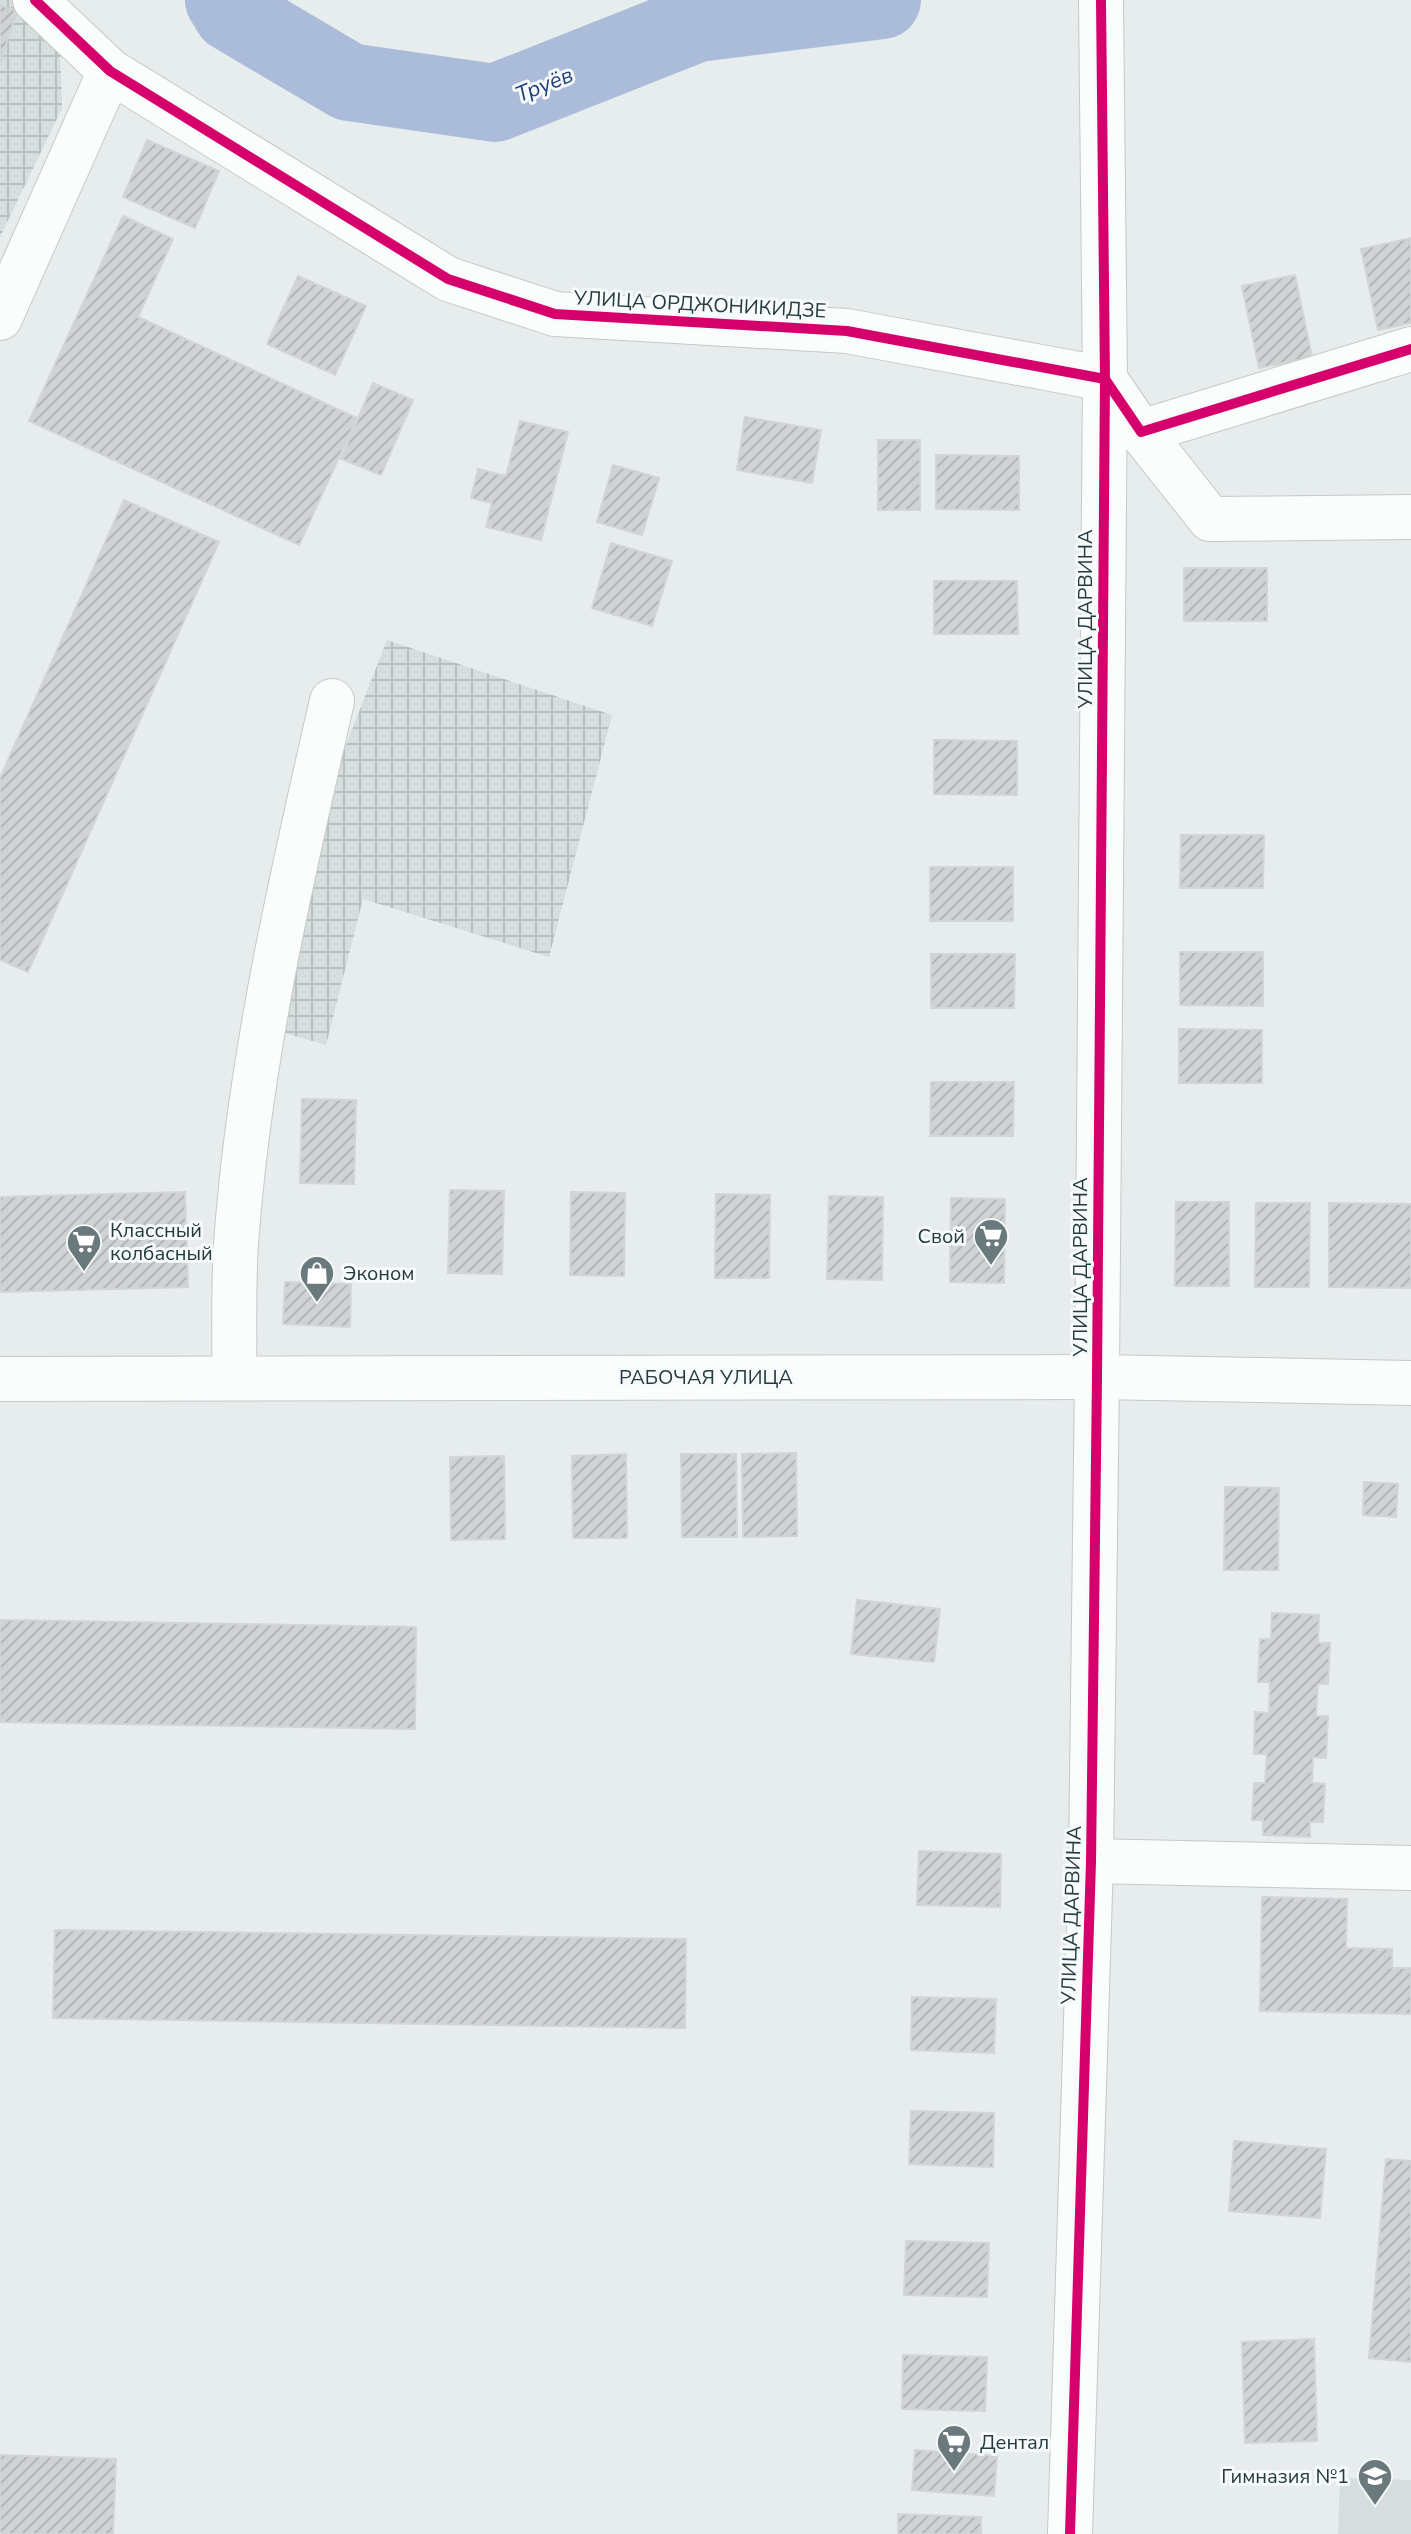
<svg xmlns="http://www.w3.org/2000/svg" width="1411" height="2534" viewBox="0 0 1411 2534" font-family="'Nunito Sans',sans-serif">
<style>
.built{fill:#d6dddd}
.industrial{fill:url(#industrial-grid)}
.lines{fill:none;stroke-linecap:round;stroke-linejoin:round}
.river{stroke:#aabcd9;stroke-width:78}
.building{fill:url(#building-hatch);stroke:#d0d5d5;stroke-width:2}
.minor-casing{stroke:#c4c9c9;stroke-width:46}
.minor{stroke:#fbfcfc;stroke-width:44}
.cycleway-casing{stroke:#f6fafa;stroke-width:15}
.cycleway{stroke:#d6006c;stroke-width:10}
.labels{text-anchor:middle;stroke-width:6;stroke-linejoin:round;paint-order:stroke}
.street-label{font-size:20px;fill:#253b40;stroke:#f6fafa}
.poi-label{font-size:20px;fill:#253b40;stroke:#f6fafa;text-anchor:start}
.water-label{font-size:22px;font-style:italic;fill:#1f417b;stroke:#f6fafa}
</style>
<defs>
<pattern id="industrial-grid" width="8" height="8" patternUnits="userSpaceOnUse" patternTransform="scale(2)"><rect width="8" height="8" fill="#d6dddd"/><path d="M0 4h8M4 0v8" fill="none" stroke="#b8bfbf"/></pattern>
<pattern id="building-hatch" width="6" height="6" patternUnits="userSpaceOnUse" patternTransform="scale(2)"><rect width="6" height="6" fill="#cfd3d3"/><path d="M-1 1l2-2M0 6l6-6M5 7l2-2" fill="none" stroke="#b2b6b6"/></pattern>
</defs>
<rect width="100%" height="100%" fill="#e7ecec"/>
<polygon class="built" points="1340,2478 1411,2480 1411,2534 1338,2534"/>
<g class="industrial">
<polygon points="0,0 14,0 60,44 62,108 0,237"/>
<polygon points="387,640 612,715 549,957 363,899 326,1045 281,1032 331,783"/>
</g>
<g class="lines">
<polyline class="river" points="224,0 232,13 349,82 495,103 697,23 882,0"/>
</g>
<g class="building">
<polygon points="0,5 17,11 0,63"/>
<polygon points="147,140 219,171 195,228 123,197"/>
<polygon points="123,216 173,239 138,317 357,418 299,545 29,421"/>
<polygon points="1411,238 1411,323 1378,330 1361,249"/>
<polygon points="1295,275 1312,357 1259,368 1242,286"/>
<polygon points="298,276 366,306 335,375 267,344"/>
<polygon points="373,383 413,400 381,475 341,459"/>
<polygon points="745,417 821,430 812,483 737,470"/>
<polygon points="520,421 568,432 541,540 486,527 492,503 471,498 478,469 506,476"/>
<rect x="878" y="440" width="42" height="70"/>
<polygon points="936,455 1019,456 1019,510 936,509"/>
<polygon points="613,465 659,478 642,535 597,522"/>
<polygon points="124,500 219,542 28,972 0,960 0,778"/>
<polygon points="611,543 672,561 652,626 592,608"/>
<rect x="1184" y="568" width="83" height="53"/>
<polygon points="934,581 1017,581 1018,634 934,634"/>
<polygon points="934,740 1017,741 1017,795 934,794"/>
<polygon points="1181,835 1264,835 1263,888 1180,888"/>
<rect x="930" y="867" width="83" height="54"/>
<polygon points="1180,952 1263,952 1263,1006 1180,1005"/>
<polygon points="931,954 1015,954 1014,1008 931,1008"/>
<polygon points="1179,1029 1262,1030 1262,1083 1179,1083"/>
<polygon points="931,1082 1014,1082 1013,1136 930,1136"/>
<polygon points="302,1099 356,1100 354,1184 300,1183"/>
<polygon points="450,1190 504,1191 502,1274 448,1273"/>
<polygon points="185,1192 188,1287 0,1292 0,1197"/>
<polygon points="571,1192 625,1193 624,1276 570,1275"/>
<polygon points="716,1194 770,1195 769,1278 715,1278"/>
<polygon points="829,1196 883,1197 882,1280 827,1279"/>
<polygon points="951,1198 1005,1199 1004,1283 950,1282"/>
<polygon points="1176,1202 1229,1202 1229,1286 1175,1286"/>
<polygon points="1256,1203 1310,1203 1309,1287 1255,1287"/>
<polygon points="1329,1203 1411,1204 1411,1288 1329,1287"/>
<polygon points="285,1282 351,1284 350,1327 283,1324"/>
<polygon points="796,1453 797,1536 743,1537 742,1454"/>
<polygon points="626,1454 627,1538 573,1538 572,1456"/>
<polygon points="681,1454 736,1454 737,1537 682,1537"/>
<polygon points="504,1456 505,1539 451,1540 450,1457"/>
<polygon points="1364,1482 1398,1484 1396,1517 1363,1515"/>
<polygon points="1225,1487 1279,1488 1278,1570 1224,1570"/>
<polygon points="857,1600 940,1609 934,1662 851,1654"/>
<polygon points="1272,1613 1319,1615 1318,1643 1330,1643 1328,1684 1318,1684 1316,1716 1328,1716 1326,1758 1313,1757 1312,1783 1325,1784 1323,1822 1310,1822 1310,1837 1263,1835 1263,1820 1252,1820 1254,1783 1265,1783 1267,1754 1254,1754 1255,1712 1269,1713 1270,1682 1258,1682 1260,1639 1271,1639"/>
<polygon points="0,1620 416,1627 415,1729 0,1722"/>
<polygon points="919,1851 1001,1854 1000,1907 917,1905"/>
<polygon points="1262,1897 1347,1899 1346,1948 1392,1949 1392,1968 1411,1968 1411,2014 1260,2011"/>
<polygon points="55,1930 686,1939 685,2028 53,2018"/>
<polygon points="912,1997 996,1999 994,2053 911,2050"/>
<polygon points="911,2111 994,2113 993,2167 909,2164"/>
<polygon points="1234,2141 1326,2149 1320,2218 1229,2211"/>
<polygon points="1386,2159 1411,2161 1411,2362 1369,2358"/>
<polygon points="906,2241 989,2243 987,2297 904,2295"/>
<polygon points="1314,2339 1317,2441 1245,2443 1242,2342"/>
<polygon points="903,2355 987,2357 985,2411 902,2409"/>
<polygon points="915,2450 997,2456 994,2496 912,2490"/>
<polygon points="0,2455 116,2459 113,2534 0,2534"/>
<polygon points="898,2514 981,2517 981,2534 898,2534"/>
</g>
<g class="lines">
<g class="minor-casing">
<g id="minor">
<polyline points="35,0 110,71 448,279 555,314 847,331 1105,379 1141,432 1411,349"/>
<polyline points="0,318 110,71"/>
<polyline points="1141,432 1210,519 1411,517"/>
<path d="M234,1378C235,1334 233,1289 236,1244C249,1062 291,879 332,701"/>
<polyline points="0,1379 1097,1377 1411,1383"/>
<polyline points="1091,1861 1411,1868"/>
<polyline points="1070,2534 1091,1861 1097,1377 1105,379 1101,0"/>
</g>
</g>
<use href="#minor" class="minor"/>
<g class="cycleway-casing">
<g id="cycleway">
<polyline points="35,0 110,71 448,279 555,314 847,331 1105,379 1141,432 1411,349"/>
<polyline points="1070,2534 1091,1861 1097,1377 1105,379 1101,0"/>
</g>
</g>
<use href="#cycleway" class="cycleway"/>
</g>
<defs>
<g id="supermarket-pin" transform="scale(1.8)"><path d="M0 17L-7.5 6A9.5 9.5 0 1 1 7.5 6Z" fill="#69797c" stroke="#f6fafa"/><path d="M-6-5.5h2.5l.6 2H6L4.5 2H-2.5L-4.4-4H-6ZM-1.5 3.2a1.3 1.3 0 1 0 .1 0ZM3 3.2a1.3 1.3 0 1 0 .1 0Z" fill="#fff"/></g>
<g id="shop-pin" transform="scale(1.8)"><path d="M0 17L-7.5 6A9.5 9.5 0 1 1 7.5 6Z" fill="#69797c" stroke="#f6fafa"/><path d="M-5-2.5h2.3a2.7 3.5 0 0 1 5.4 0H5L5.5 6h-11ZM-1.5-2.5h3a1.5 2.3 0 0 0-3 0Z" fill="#fff"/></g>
<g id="school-pin" transform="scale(1.8)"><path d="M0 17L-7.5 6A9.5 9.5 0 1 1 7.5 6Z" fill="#69797c" stroke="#f6fafa"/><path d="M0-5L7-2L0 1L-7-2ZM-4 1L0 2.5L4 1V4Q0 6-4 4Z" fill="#fff"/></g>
</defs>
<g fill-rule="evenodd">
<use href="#supermarket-pin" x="991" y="1236"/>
<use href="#supermarket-pin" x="84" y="1242"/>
<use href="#shop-pin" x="317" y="1273"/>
<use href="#supermarket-pin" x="954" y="2442"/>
<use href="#school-pin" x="1375" y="2476"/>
</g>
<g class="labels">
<g class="street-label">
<text transform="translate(700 304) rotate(3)" y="7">УЛИЦА ОРДЖОНИКИДЗЕ</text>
<text transform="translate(1085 619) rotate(-90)" y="7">УЛИЦА ДАРВИНА</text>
<text transform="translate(1080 1267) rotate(-90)" y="7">УЛИЦА ДАРВИНА</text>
<text x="706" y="1384">РАБОЧАЯ УЛИЦА</text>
<text transform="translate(1071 1915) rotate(-88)" y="7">УЛИЦА ДАРВИНА</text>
</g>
<g class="poi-label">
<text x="110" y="1237">Классный<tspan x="110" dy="23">колбасный</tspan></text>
<text x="965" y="1243" text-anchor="end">Свой</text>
<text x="343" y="1280">Эконом</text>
<text x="980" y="2449">Дентал</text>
<text x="1349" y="2483" text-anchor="end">Гимназия №1</text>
</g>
<g class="water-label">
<text transform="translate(544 84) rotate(-22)" y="8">Труёв</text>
</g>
</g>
</svg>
